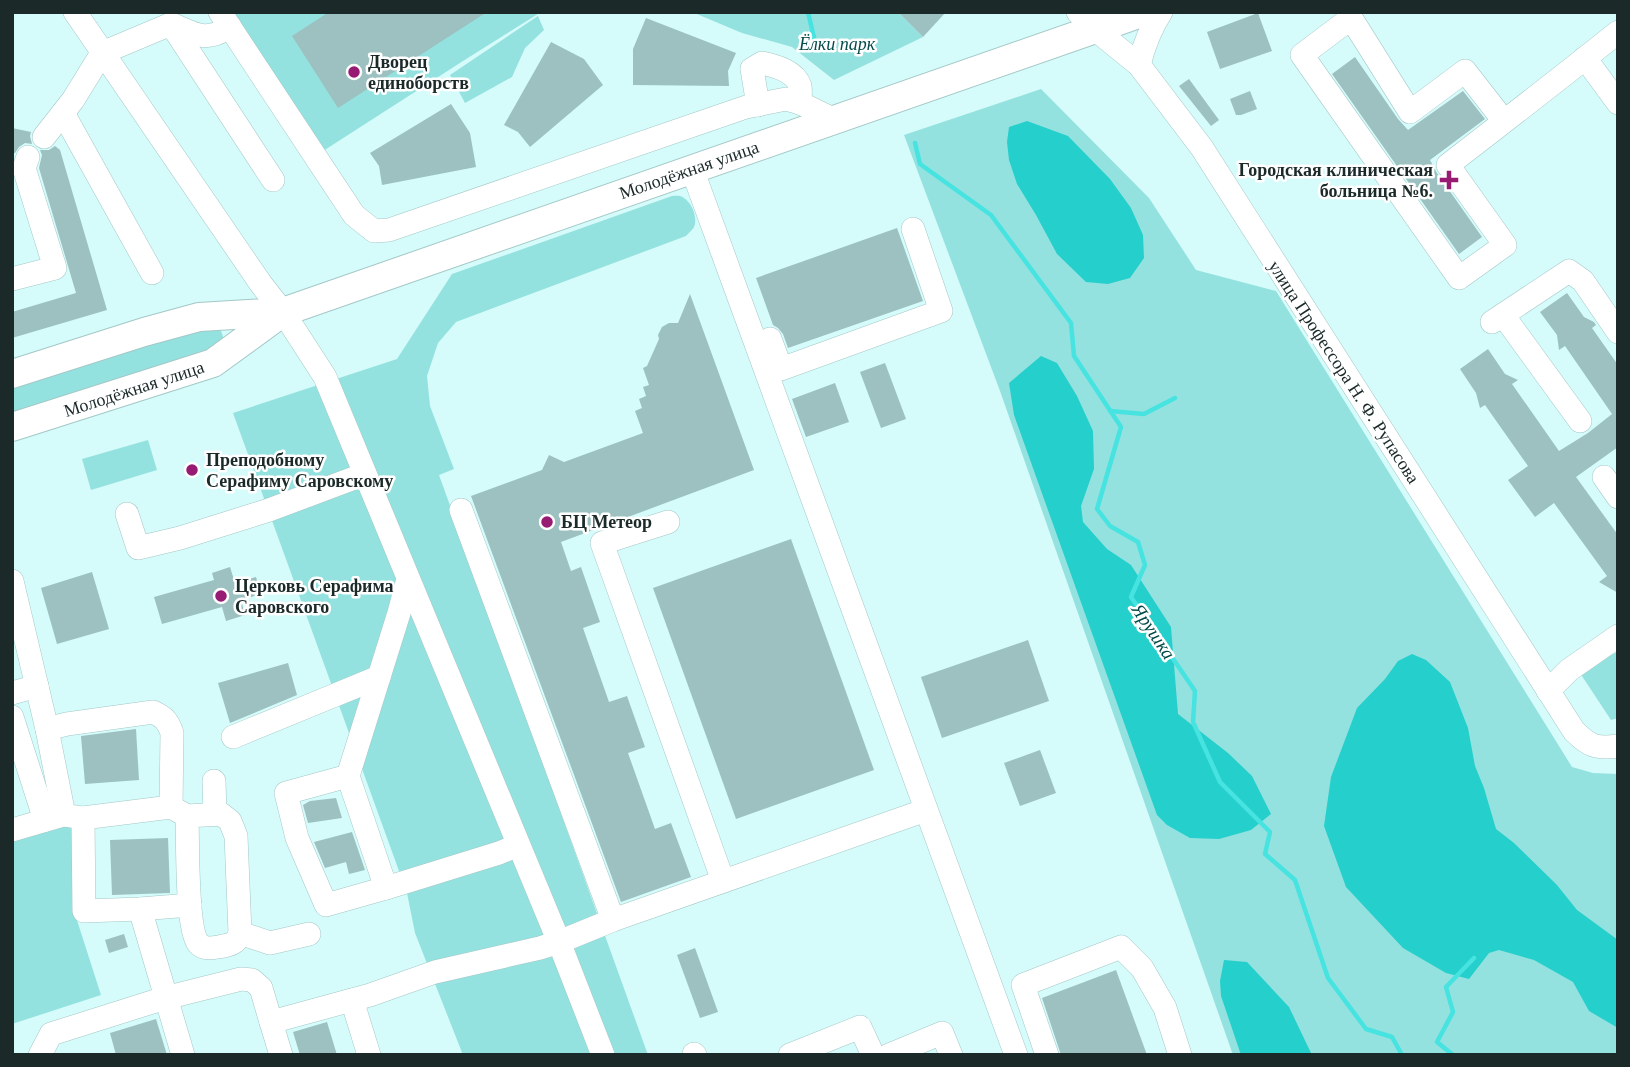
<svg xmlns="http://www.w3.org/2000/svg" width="1630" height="1067" viewBox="0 0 1630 1067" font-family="'Times New Roman',serif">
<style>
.green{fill:#94e2df}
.forest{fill:#25cfcc}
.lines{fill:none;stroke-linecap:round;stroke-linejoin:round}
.stream{stroke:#46e3e0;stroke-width:4.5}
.building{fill:#9cc1c0}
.minor-casing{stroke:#a3c8c7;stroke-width:24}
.major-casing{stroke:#a3c8c7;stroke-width:30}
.minor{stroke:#fff;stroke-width:23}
.major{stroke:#fff;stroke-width:28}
.poi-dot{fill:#971a73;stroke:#fff;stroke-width:2.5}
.labels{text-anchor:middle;stroke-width:5;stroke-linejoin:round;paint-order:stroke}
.park-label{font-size:18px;font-style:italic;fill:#054c4b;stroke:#fff}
.poi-label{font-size:18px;font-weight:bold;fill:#1b2929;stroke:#fff;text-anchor:start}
.street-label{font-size:18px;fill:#1b2929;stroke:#fff}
.water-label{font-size:19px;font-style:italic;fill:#004948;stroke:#fff}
</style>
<rect width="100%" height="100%" fill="#d5fbfa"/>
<g class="green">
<polygon points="227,12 541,12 463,61 320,153"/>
<polygon points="692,12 898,12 923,37 834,80 792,47 742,33"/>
<polygon points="538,16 544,30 525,48 512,77 465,103 450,75"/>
<polygon points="1041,89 1149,198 1196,270 1276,291 1572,767 1593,773 1618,774 1618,1055 1233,1055 1000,391 904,135"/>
<path d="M672,196C677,196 680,195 684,198C692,203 698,218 694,227C694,228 687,235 686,236L456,322L438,343L427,376L430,406L454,469L439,475L648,1055H463L415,933L407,893L233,413L397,359L452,274Z"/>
<path d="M214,323C222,331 226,337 221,349L12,414V388Z"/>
<polygon points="148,440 157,470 91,490 82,459"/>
<polygon points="1618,652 1618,718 1611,720 1576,667"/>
<polygon points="76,818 75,914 101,995 12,1024 12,838"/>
</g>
<g class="forest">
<polygon points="1027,121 1068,136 1110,179 1131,208 1143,235 1144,258 1130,278 1108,284 1086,282 1057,254 1036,215 1017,184 1009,160 1007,142 1009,127"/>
<polygon points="1041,356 1057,363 1077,396 1093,431 1094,469 1081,506 1083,522 1107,549 1131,565 1171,627 1178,714 1228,753 1252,776 1271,814 1251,830 1219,839 1190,838 1167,825 1157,815 1014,415 1009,383"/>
<polygon points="1412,654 1426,660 1450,682 1468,728 1475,766 1484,788 1496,829 1514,843 1557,885 1577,910 1618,940 1618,1028 1589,1011 1573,982 1534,960 1499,950 1489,953 1469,979 1446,973 1403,948 1346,887 1324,826 1331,777 1357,708 1385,679 1398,661"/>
<polygon points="1224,960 1247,962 1289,1007 1312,1055 1241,1055 1221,996 1220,981"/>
</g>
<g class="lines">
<g class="stream">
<polyline points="808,12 815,42"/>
<polyline points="915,143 920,164 991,215 1071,323 1074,356 1121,427 1097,509 1110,526 1138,542 1145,565 1131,597 1195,691 1193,722 1220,782 1270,832 1265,854 1295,880 1328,978 1366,1029 1392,1037 1402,1055"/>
<polyline points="1110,411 1144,414 1175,398"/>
<polyline points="1453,1055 1437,1042 1453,1012 1446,987 1474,958"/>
</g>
</g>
<g class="building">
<polygon points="329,12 487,12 338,108 292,36"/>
<polygon points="898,12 946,12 923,37"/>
<polygon points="1258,13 1272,51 1220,69 1207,32"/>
<polygon points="646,18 736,53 728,71 729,86 633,85 633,49"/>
<polygon points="551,42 584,59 603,85 530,147 518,132 504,125"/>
<polygon points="1355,57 1398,119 1408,130 1463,91 1485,119 1430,160 1437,173 1482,237 1459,254 1332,74"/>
<polygon points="1189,79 1219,120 1211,126 1179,86"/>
<polygon points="1250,91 1257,109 1241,115 1236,115 1230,99"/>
<polygon points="451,104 470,133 476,167 382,185 379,166 370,153"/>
<polygon points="12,128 31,132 30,136 32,144 25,143 19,147 15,153 12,153"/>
<polygon points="55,146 60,150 107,310 12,338 12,312 76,293 39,168 42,155 40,150 49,150"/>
<polygon points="897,228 923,301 788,348 783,334 778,328 773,325 756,278"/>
<polygon points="1567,293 1584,317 1594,322 1596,325 1592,328 1618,365 1618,447 1576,477 1618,535 1618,593 1599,582 1607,576 1554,503 1535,517 1508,480 1528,466 1485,405 1480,408 1476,393 1460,369 1488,349 1505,374 1518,380 1512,384 1559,451 1588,433 1612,414 1565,346 1559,350 1557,335 1540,312"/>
<polygon points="690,294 754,470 561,542 571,571 581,567 600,622 583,628 609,702 627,696 645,747 628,753 655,829 671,823 691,877 621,902 471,496 542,470 549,455 564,462 643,433 635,411 642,408 639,399 646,396 643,387 649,385 643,368 647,366 659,339 658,335 662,327 669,323 678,323"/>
<polygon points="885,363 906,419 881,428 860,372"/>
<polygon points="835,383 849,422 806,437 792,399"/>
<polygon points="791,539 874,770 736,819 653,588"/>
<polygon points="230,567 235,583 256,577 261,594 241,600 245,615 226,621 222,607 162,624 154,597 214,580 212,573"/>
<polygon points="92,572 109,629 57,644 41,588"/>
<polygon points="1028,640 1049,701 942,738 921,677"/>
<polygon points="288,663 297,695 230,723 218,683"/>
<polygon points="136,729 139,780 85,784 81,736"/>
<polygon points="1040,750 1056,793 1020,806 1004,763"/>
<polygon points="336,798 342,818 308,823 303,805 310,801"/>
<polygon points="352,832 365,870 349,874 346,862 325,868 314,842"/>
<polygon points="168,838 170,893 112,895 110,840"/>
<polygon points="124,934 128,947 109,953 105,940"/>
<polygon points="695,948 718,1012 700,1018 677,955"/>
<polygon points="1116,970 1147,1055 1061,1055 1042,998"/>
<polygon points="156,1019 167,1055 116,1055 110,1033"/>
<polygon points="327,1022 337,1055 300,1055 293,1032"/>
</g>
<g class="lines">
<g class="minor-casing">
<g id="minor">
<polyline points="75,12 261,284 283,312 325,377 559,942 603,1055"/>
<polyline points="220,12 354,215 374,231 389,230 746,107 786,99 800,103 835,120"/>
<path d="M1078,12L1096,30L1139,65L1202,148L1574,731C1589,746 1596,749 1618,746"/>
<path d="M171,24C196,34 204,43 230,27"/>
<polyline points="1585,58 1618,103"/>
<path d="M1139,65C1144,45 1150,29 1161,12"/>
<path d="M758,105L752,69L762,63C776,66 795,71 800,86C801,91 800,98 800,103"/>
<polyline points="63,113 152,273"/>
<path d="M1504,121L1465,71L1410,112L1351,18L1302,55L1459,278L1505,245L1448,165C1505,121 1562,77 1618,32"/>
<polyline points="44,137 73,100 102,53 171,24 273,180"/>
<polyline points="692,169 1016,1055"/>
<polyline points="12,279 55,268 24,168 28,157"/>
<polyline points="1503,315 1580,421"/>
<polyline points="1492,322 1569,271 1583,281 1618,332"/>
<polyline points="770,339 781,369 941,311 913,229"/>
<polyline points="1604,477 1618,497"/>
<polyline points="127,514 138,548 180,538 269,510 365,474"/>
<polyline points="668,522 602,543 723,881"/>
<polyline points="408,579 399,613 348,776 386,888 499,853 518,845"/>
<polyline points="12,581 47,729 64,815 83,818 84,911 140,909 190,905"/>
<polyline points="1548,691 1569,670 1618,636"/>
<polyline points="12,693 37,686"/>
<polyline points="12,717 45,820"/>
<path d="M47,729L67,724L153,712C164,717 168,721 172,733L171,807"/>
<polyline points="233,737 379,677"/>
<polyline points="348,776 286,793 297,838 326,905 386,888"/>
<polyline points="214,781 215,814"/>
<path d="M83,818L171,807L187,816C188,840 186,927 198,943C204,951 216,947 224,946C233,944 237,942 240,933L236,836L230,821L221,814L187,816"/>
<polyline points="12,830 60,816"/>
<polyline points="140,909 183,1055"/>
<polyline points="613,920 926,810"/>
<polyline points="240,933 270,943 309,934"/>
<polyline points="352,1000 369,1055"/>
<polyline points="271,1022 281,1055"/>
<polyline points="694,1054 695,1055"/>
<polyline points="40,1055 51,1034 165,998 241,979 252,980 261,988 271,1022 370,995 435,972 540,948 559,942 613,920 461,510"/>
<polyline points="790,1055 860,1027 873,1055"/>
<polyline points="889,1055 942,1033 951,1055"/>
<polyline points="1047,1055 1023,985 1121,947 1142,968 1165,1008 1180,1055"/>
</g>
</g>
<g class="major-casing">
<g id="major">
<polyline points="12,374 144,332 199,317 283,312 1144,12"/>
<polyline points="12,427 213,363 283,312"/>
</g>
</g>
<use href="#minor" class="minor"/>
<use href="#major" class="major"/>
</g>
<g class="poi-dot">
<circle cx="354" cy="72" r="7"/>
<path d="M1445.5 169.5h7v7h7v7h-7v7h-7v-7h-7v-7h7z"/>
<circle cx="192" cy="470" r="7"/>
<circle cx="547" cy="522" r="7"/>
<circle cx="221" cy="596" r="7"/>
</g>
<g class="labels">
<g class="park-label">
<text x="837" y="50">Ёлки парк</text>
</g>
<g class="poi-label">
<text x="368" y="68">Дворец<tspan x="368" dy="21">единоборств</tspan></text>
<text x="1433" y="176" text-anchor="end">Городская клиническая<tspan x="1433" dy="21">больница №6.</tspan></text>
<text x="206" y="466">Преподобному<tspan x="206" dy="21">Серафиму Саровскому</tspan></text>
<text x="561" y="528">БЦ Метеор</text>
<text x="235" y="592">Церковь Серафима<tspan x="235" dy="21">Саровского</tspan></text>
</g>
<g class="street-label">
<text transform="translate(689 170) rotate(-19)" y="6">Молодёжная улица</text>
<text transform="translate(1344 372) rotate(57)" y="6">улица Профессора Н. Ф. Рупасова</text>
<text transform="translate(134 389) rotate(-18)" y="6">Молодёжная улица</text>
</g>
<g class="water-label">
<text transform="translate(1154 631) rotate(56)" y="7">Ярушка</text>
</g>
</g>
<rect width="1630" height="1067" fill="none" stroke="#1b2929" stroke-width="28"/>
</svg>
